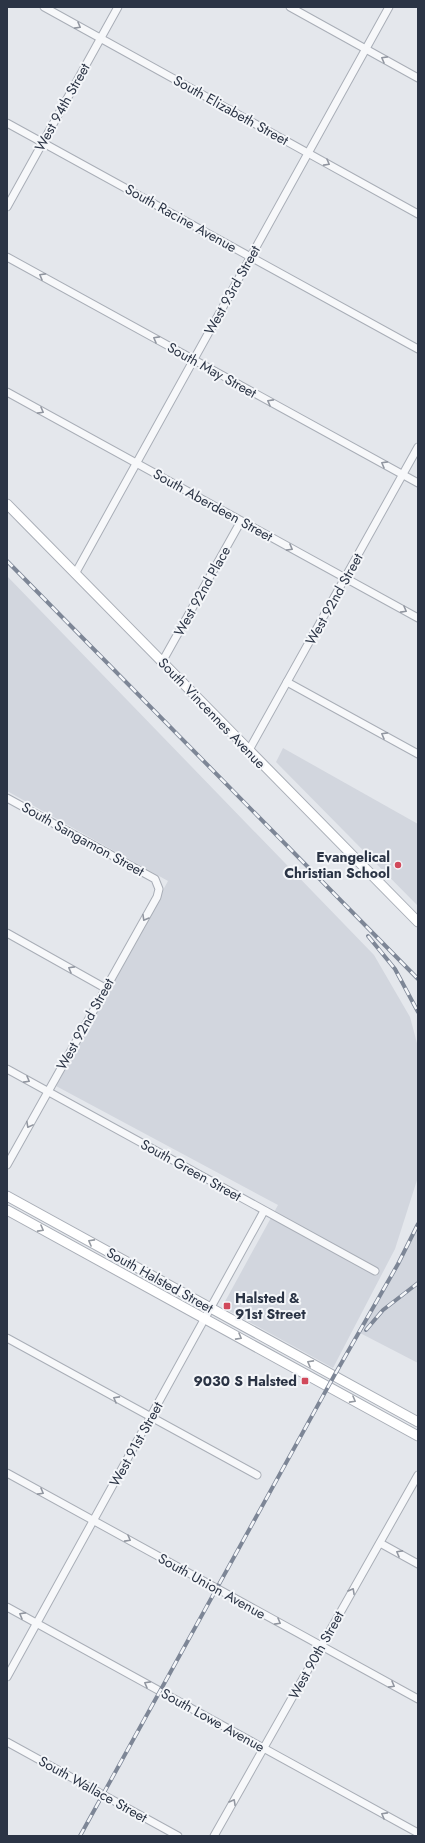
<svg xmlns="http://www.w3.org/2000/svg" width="425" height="1843" viewBox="0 0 425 1843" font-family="Jost,sans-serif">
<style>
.built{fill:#d2d6de}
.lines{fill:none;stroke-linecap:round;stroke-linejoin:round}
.street-casing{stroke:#a9aeb7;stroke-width:9}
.secondary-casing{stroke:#a9aeb7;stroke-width:11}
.street{stroke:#f7f8fa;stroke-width:7}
.secondary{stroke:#fff;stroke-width:9}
.rail-casing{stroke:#7d8696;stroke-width:4}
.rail{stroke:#f4f6f9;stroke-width:2.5;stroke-dasharray:8;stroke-linecap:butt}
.oneway{stroke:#9196a0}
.oneway2{stroke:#959aa2}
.poi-dot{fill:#d1495b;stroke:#f4f6f9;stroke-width:1.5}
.labels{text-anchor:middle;stroke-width:4;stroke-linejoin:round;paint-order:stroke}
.street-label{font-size:14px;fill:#2b3445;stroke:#f4f6f9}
.poi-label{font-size:14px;font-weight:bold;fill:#2b3445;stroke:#f4f6f9;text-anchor:end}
</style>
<rect width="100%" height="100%" fill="#e4e7ec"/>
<g class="built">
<polygon points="7,576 374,955 410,1017 418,1047 418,1177 395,1249 333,1368 222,1307 278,1205 56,1086 168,881 7,791"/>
<polygon points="283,748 418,824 418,906 276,762"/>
<polygon points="418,1223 418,1363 360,1333"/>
</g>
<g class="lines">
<g class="street-casing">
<g id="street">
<polyline points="44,7 418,214"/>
<polyline points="290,7 418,78"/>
<polyline points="7,123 418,349"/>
<polyline points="7,207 118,7"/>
<polyline points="7,257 418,483"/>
<polyline points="7,392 418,618"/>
<polyline points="75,574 389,7"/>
<polyline points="162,662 241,521"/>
<polyline points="287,682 418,754"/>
<polyline points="249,750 418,447"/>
<polyline points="7,798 155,879 159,889 157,897 7,1165"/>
<polyline points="7,933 105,988"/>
<polyline points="7,1069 375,1271"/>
<polyline points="7,1338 257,1475"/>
<polyline points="7,1473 418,1699"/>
<polyline points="380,1543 418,1564"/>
<polyline points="7,1607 418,1833"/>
<polyline points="7,1677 264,1211"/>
<polyline points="7,1742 178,1836"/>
<polyline points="214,1836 418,1475"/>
</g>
</g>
<g class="secondary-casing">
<g id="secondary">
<polyline points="7,504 418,922"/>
<polyline points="7,1196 418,1422"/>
<polyline points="7,1210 418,1436"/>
</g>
</g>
<use href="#street" class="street"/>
<use href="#secondary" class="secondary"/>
<g class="rail-casing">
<g id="rail">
<polyline points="7,561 418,979"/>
<polyline points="368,936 395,969 418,1012"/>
<polyline points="366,1330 383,1310 418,1283"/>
<polyline points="80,1836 334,1376 398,1264 418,1224"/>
</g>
</g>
<use href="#rail" class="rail"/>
</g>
<defs><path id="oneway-chevron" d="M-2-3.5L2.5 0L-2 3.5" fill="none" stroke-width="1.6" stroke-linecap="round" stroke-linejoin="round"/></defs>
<g class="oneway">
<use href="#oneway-chevron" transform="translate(78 26) rotate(29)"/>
<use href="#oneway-chevron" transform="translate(384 59) rotate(-151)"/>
<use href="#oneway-chevron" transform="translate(327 163) rotate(29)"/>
<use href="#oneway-chevron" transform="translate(42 276) rotate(-151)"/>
<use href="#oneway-chevron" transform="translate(156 339) rotate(-151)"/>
<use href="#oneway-chevron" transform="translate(270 402) rotate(-151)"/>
<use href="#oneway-chevron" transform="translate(41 411) rotate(29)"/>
<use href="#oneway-chevron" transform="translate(384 464) rotate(-151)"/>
<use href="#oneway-chevron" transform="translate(290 548) rotate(29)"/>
<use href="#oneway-chevron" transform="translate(404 610) rotate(29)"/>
<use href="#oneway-chevron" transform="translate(384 735) rotate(-151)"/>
<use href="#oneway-chevron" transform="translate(145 918) rotate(120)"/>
<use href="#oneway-chevron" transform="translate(71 969) rotate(-151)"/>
<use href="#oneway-chevron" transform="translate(27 1080) rotate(29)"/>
<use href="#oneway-chevron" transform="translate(29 1125) rotate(118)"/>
<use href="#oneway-chevron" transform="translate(116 1399) rotate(-151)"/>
<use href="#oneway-chevron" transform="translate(41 1492) rotate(29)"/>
<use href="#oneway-chevron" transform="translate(128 1539) rotate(29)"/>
<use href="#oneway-chevron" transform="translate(399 1553) rotate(-151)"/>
<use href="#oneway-chevron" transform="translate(352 1591) rotate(-61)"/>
<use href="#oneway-chevron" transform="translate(22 1615) rotate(-151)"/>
<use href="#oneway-chevron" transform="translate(278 1622) rotate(29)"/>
<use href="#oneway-chevron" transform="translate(147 1684) rotate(-151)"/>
<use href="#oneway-chevron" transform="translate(392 1685) rotate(29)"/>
<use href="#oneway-chevron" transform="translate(233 1802) rotate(-61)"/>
<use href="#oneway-chevron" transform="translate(384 1815) rotate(-151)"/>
</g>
<g class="oneway2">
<use href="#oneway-chevron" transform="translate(41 1229) rotate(29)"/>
<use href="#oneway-chevron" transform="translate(91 1242) rotate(-151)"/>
<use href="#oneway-chevron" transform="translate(239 1337) rotate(29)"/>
<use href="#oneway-chevron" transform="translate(310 1363) rotate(-151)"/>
<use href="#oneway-chevron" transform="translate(353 1400) rotate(29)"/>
</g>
<g class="poi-dot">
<circle cx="398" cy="865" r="4"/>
<rect x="223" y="1302" width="8" height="8" rx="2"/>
<rect x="301" y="1377" width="8" height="8" rx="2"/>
</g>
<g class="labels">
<g class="street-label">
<text transform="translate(62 107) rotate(-61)" y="5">West 94th Street</text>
<text transform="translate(231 110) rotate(29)" y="5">South Elizabeth Street</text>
<text transform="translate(181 218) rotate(29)" y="5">South Racine Avenue</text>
<text transform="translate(232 290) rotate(-61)" y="5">West 93rd Street</text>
<text transform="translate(212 370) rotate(29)" y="5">South May Street</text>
<text transform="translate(213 505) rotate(29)" y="5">South Aberdeen Street</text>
<text transform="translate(202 591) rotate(-61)" y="5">West 92nd Place</text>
<text transform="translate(334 599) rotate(-61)" y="5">West 92nd Street</text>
<text transform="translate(212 713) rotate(46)" y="5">South Vincennes Avenue</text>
<text transform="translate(83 839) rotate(29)" y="5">South Sangamon Street</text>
<text transform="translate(85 1024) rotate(-61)" y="5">West 92nd Street</text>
<text transform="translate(191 1170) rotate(29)" y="5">South Green Street</text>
<text transform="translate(160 1280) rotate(29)" y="5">South Halsted Street</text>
<text transform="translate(136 1444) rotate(-61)" y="5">West 91st Street</text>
<text transform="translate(212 1586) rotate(29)" y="5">South Union Avenue</text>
<text transform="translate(316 1655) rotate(-61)" y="5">West 90th Street</text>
<text transform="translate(213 1720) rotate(29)" y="5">South Lowe Avenue</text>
<text transform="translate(93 1789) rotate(29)" y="5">South Wallace Street</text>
</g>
<g class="poi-label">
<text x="390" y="862">Evangelical<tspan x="390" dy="16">Christian School</tspan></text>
<text x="235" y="1303" text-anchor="start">Halsted &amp;<tspan x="235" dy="16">91st Street</tspan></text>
<text x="297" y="1386">9030 S Halsted</text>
</g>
</g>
<rect width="425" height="1843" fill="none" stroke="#2b3445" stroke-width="16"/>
</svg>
